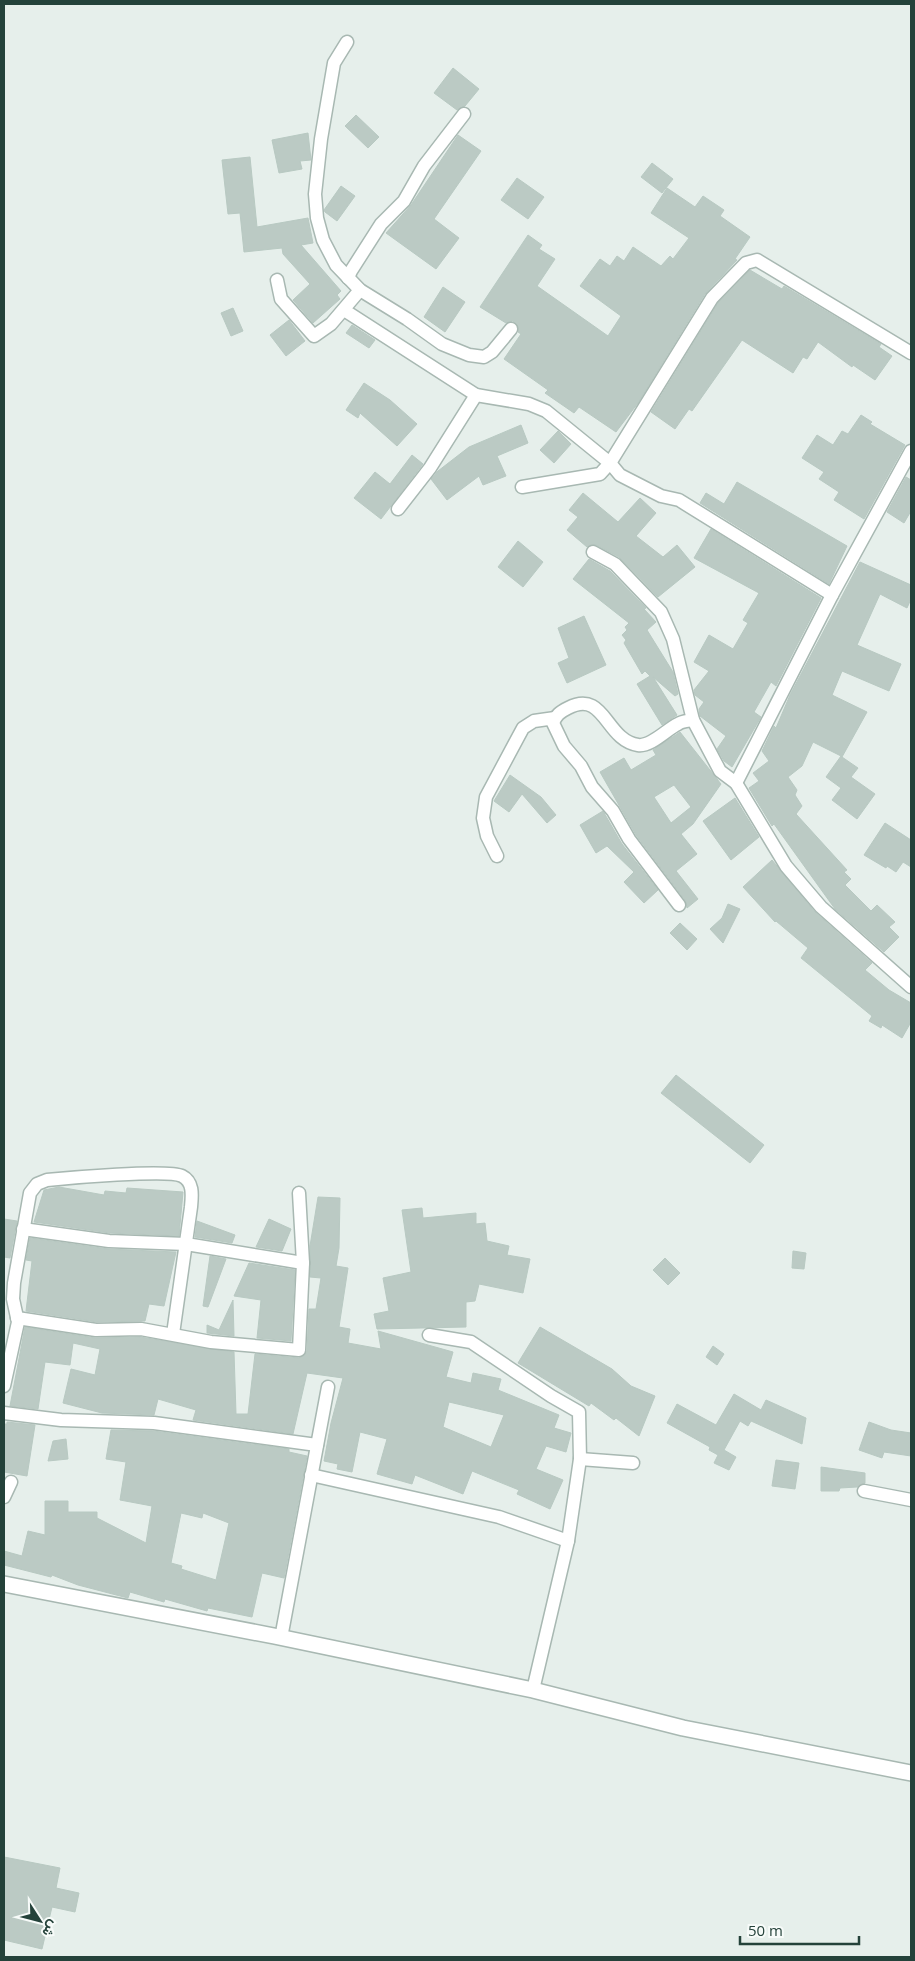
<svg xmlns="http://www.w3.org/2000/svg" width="915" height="1961" viewBox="0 0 915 1961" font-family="'Open Sans',Vazirmatn,sans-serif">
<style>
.building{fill:#bbcac4;stroke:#b8c9c2;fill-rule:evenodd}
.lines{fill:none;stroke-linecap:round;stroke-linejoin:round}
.minor-casing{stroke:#a8b8b2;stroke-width:15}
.tertiary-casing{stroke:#a8b8b2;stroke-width:18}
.minor{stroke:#fff;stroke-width:12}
.tertiary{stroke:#fff;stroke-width:15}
</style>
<rect width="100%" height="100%" fill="#e6efeb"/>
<g class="building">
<polygon points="453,68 479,89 465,106 457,110 434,93"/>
<polygon points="356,115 379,137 368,148 345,126"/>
<polygon points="308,133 311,160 300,161 302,169 279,173 272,140"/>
<polygon points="458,135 481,151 434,219 459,238 436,269 386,233 411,205"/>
<polygon points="250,157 257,227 308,218 313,243 301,245 341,291 337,295 340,299 313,323 293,300 310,284 283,254 282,248 244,252 240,213 228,214 222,160"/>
<polygon points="652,163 673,179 662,193 641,177"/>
<polygon points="517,178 544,197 528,219 501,200"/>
<polygon points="341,186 355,196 337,221 325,212 324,210"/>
<polygon points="667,188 695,207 703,196 724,210 720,216 750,237 735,259 737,260 705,294 638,403 616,432 579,407 574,413 545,393 548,390 504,359 521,334 518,332 518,326 513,321 506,323 480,307 528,235 542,245 539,249 555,259 537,286 608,336 621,316 580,286 600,259 610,266 617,256 624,261 633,247 661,266 670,256 673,259 689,238 651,213"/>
<polygon points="750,270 782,289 784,286 881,344 879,347 892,356 875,380 853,365 852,367 818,342 807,359 803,357 793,373 742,340 692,411 689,409 675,429 651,412 718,303"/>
<polygon points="443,287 465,302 445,332 424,317"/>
<polygon points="233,308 243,331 231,336 221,313"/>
<polygon points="289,320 305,341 286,356 270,335"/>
<polygon points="352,325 375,340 369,348 346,333"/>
<polygon points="364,383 390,400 417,424 397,446 360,413 358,418 346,410"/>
<polygon points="861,415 872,422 870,424 905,445 864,519 834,500 839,492 819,479 824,472 802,458 817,435 833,445 842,431 848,434"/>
<polygon points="521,425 528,443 497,456 506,476 483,485 479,476 447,500 431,479 438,471 469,447"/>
<polygon points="558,431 571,444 554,463 540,450"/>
<polygon points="412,455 423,464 381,519 354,498 375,472 390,484"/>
<polygon points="906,477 911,480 911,511 904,523 887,512"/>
<polygon points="737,482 847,546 829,584 700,503 706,493 724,504"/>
<polygon points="583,493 618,522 640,498 656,513 636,536 663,557 677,545 695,567 658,597 619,557 596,545 587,547 567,530 578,517 569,510"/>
<polygon points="711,529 821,598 776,686 771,682 754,712 761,717 732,767 724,761 717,749 726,736 700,716 699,709 704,702 695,695 694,690 709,671 694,662 709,635 733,649 748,623 743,620 759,593 694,558"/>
<polygon points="518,541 543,562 523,587 498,567"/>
<polygon points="589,559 610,571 646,608 644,609 656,622 647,630 673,672 678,694 675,696 653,677 677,715 662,725 637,684 650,676 645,671 642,674 624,643 626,640 622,635 627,630 625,627 629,623 573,579"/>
<polygon points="860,562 911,585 911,599 907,608 880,594 857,645 901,664 889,691 842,671 832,695 867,712 842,757 858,768 851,777 875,794 857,819 832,800 841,788 826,777 841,756 813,742 802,766 788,777 797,790 795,795 802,806 796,814 847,870 844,872 851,879 845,885 871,911 877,905 895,922 889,927 899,937 884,952 835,909 774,824 772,826 749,788 759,781 753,773 769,761 762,751 774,726 776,728 790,695"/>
<polygon points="584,616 606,665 567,683 558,663 569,658 558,628"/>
<path d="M680,732L721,784L693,824L681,834L697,854L676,871L698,899L687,908L685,900L636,835L600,772L624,758L631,770L656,755L653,750ZM674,785L691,807L671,823L654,797Z"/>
<polygon points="510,775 541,797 556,815 547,823 522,794 509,812 494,801"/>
<polygon points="735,798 759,837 731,860 703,821"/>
<polygon points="603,811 622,844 658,890 644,903 624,882 634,872 607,846 596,853 580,825"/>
<polygon points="885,823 911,840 911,867 903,862 896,872 887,866 886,868 864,855"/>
<polygon points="772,860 815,912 872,963 865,970 889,990 911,1003 911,1022 902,1038 882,1025 881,1028 869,1021 872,1016 801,958 808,948 776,921 775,922 743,887"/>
<polygon points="728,904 740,909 723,943 710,929 722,918"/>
<polygon points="680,923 697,939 687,950 670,933"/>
<polygon points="676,1075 764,1145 750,1163 661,1093"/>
<polygon points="59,1187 104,1195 105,1191 126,1193 127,1188 183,1192 179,1236 110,1233 34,1222 44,1190"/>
<path d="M318,1197L340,1198L339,1248L336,1266L348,1268L339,1327L350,1329L348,1343L381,1349L378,1331L453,1352L446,1377L471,1383L473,1373L501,1379L498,1390L559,1415L554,1428L571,1433L566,1452L546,1446L536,1469L563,1480L550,1509L517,1494L519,1490L472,1471L463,1494L415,1475L412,1484L377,1474L387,1439L360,1432L352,1472L337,1469L338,1464L324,1461L331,1423L343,1378L307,1373L293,1434L193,1420L196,1410L158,1399L154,1415L102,1413L63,1403L71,1369L95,1375L100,1349L73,1343L70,1365L45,1362L38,1409L10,1406L25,1327L95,1338L140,1337L234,1352L236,1414H248L255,1354L299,1358L305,1355L307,1351L309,1309H316L321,1278L310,1277V1246ZM449,1402L504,1415L491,1447L443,1427Z"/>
<polygon points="422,1208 423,1218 476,1213 476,1224 485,1223 487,1241 509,1246 507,1255 530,1259 523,1293 479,1284 475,1301 466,1302 466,1327 377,1329 374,1314 389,1311 383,1278 411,1272 402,1210"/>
<polygon points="4,1219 17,1221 10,1258 4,1257"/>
<polygon points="269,1219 291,1229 282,1251 256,1247"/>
<polygon points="197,1221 235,1235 232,1243 195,1237"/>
<polygon points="30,1238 108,1249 176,1252 164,1306 149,1304 145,1321 97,1322 26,1311 32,1261 26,1260"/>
<polygon points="793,1251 806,1253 804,1269 792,1268"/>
<polygon points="210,1256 226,1259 208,1307 203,1306"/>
<polygon points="665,1258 680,1273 668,1285 653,1270"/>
<polygon points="249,1263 295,1270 291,1341 257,1338 261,1300 234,1296"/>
<polygon points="233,1300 234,1336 207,1333 207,1325 219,1330"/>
<polygon points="540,1327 612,1369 631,1386 655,1396 639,1436 616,1418 614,1420 591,1403 589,1406 518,1363"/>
<polygon points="713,1346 724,1354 717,1365 706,1357"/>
<polygon points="734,1394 761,1410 766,1400 806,1418 802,1444 751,1421 748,1426 740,1421 724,1450 736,1457 729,1470 714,1463 718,1455 709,1450 710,1447 667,1423 677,1404 716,1425"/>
<polygon points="7,1422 35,1425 27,1476 4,1472 4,1424 7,1424"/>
<polygon points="869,1422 891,1430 911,1433 911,1456 884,1452 882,1458 859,1450"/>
<path d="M111,1430L153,1431L289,1449V1452L307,1456L284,1578L262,1573L252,1617L208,1608L207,1611L165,1599L164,1602L130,1592L128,1598L124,1597L78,1585L52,1575L51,1577L4,1565V1551L22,1556L28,1531L45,1535V1501H68V1512H97V1518L146,1543L152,1506L120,1500L126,1462L106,1459ZM181,1513L202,1518L203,1513L229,1523L216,1580L181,1569L182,1566L171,1563Z"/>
<polygon points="66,1439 68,1459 48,1461 53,1441"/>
<polygon points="776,1460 799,1463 795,1489 772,1486"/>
<polygon points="821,1467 865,1473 865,1483 857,1487 840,1488 839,1491 821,1491"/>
<polygon points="4,1857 60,1868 56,1888 79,1893 75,1912 52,1907 42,1949 4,1940"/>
</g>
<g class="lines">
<g class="minor-casing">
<g id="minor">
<polyline points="347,42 334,63 321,139 315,194 317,218 323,240 336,265 360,290 407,319 442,344 469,355 484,357 492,352 511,329"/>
<polyline points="348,278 351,271 381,224 404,201 424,166 464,114"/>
<polyline points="277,280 281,299 314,336 331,324 360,290"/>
<polyline points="344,310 476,395 529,404 546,411 610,463 620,475 661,496 679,500 832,595"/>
<polyline points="522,487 600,474 610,463 712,298 746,263 757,260 911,353"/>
<polyline points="398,509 430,468 476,395"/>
<polyline points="593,552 615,564 661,612 673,639 693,720 720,771 736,783 786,866 821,907 911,987"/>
<polyline points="736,783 832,595 911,451"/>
<polyline points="497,856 487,836 483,818 486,797 523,728 534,721 555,718"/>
<path d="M679,905L629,839L613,811L592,787L581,766L564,746L553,723C556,715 560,712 568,708C605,689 605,740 638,745C651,747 667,729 678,724C682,721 688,721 693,720"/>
<polyline points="23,1229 109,1241 186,1244 303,1263"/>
<polyline points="17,1318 96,1330 141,1329 211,1342 299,1350 303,1263 299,1193"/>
<polyline points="429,1335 471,1342 551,1396 579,1412 580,1459 568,1541 533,1690"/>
<path d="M4,1386L18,1322L13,1299L14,1283L30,1193L37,1184L47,1180C67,1178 168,1169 182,1176C194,1182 192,1196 191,1207L173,1334"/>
<polyline points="4,1413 61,1420 154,1423 317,1445"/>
<polyline points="580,1459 633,1463"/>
<polyline points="311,1475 499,1517 568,1541"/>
<polyline points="864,1491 911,1500"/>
<polyline points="4,1497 11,1482"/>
<polyline points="281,1638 328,1387"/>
</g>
</g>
<g class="tertiary-casing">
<polyline id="tertiary" points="4,1584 274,1636 533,1690 683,1728 911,1773"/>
</g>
<use href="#minor" class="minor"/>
<use href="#tertiary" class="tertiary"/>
</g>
<rect width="915" height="1961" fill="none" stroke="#24423a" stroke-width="10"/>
<g transform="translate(40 1921) rotate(126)" stroke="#f7fbf9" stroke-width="4" paint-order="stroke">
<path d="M0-4L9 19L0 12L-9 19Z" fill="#24423a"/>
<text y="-8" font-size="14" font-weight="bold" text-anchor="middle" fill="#24423a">ش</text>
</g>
<path d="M740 1936v8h119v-8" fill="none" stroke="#24423a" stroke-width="2.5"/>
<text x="748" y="1936" font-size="15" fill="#24423a" stroke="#f7fbf9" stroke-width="4" paint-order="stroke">50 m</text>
</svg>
